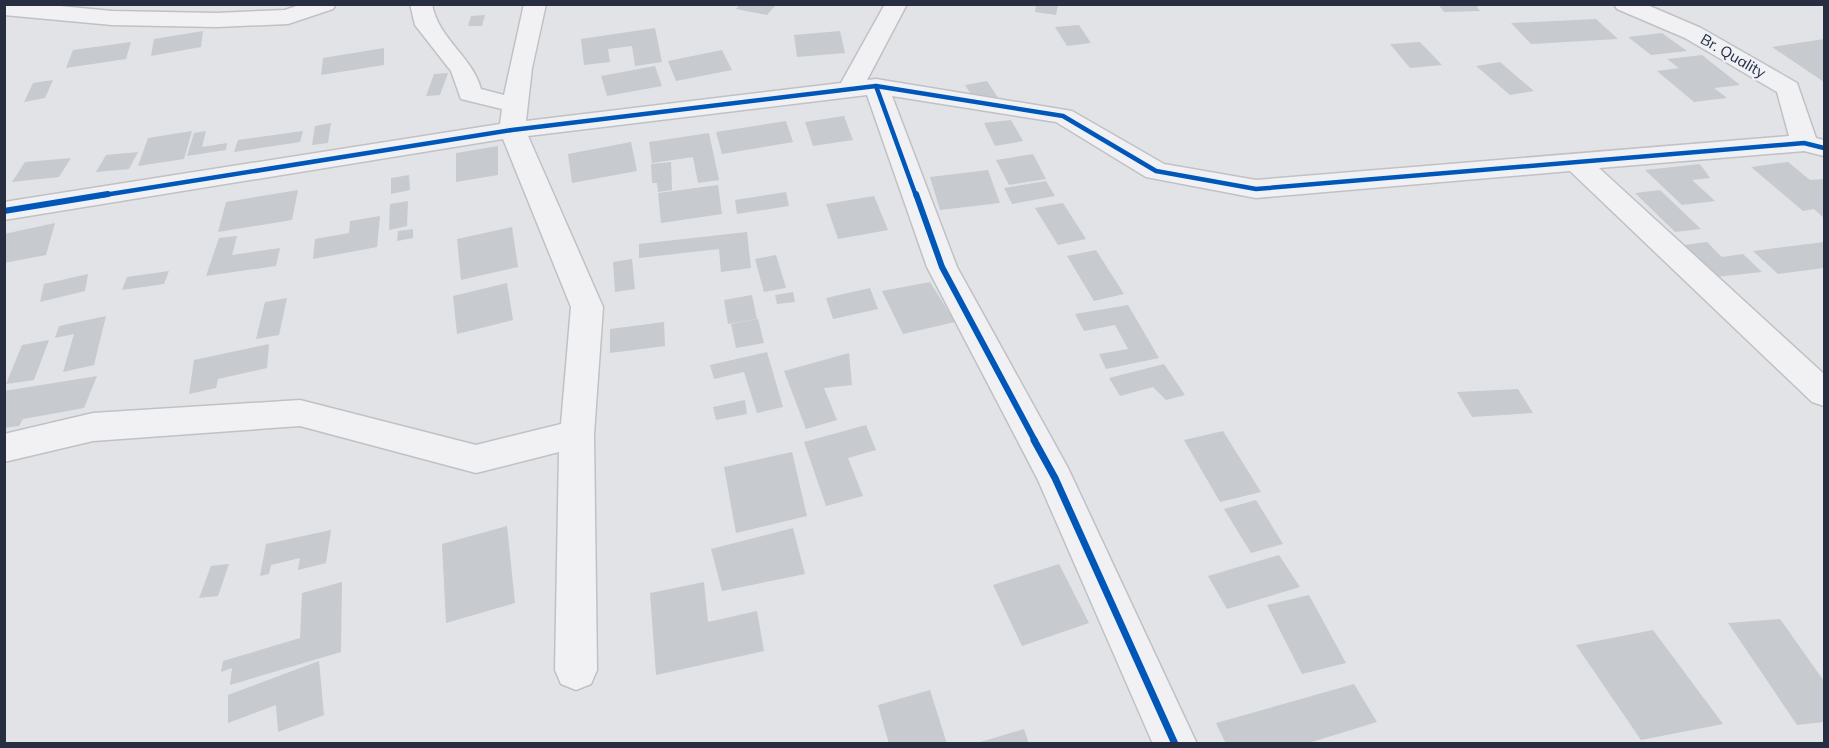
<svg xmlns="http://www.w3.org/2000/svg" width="1829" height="748" viewBox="0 0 1829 748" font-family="Mulish,sans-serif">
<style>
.building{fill:#c7cace}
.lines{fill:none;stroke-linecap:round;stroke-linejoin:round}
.minor-casing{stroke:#c0c1c5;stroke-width:3}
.minor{fill:#f1f1f3;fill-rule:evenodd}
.cycleway-far2-casing{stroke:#eff1f7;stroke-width:8}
.cycleway-far1-casing{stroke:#eff1f7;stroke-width:10}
.cycleway-casing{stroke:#eff1f7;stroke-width:10}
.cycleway-far2{stroke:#0057b8;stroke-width:4.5}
.cycleway-far1{stroke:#0057b8;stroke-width:6}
.cycleway{stroke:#0057b8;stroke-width:7}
.labels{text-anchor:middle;stroke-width:4.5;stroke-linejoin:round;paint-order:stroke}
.far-street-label{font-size:15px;fill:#272e42;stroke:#eff1f7}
</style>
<rect width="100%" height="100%" fill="#e2e3e7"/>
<g class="building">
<polygon points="740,4 767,4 775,6 767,15 736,9"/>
<polygon points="1438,4 1475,4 1480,11 1444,12"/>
<polygon points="1036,5 1058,5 1056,15 1035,12"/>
<polygon points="485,15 482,26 468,26 471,16"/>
<polygon points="1596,19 1618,39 1531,44 1511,23"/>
<polygon points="1079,25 1091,43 1067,46 1055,27"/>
<polygon points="655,28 662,62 635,66 632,46 608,49 610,62 584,65 581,39"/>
<polygon points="203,31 201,47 151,56 154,39"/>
<polygon points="840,31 845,53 797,57 794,35"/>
<polygon points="1662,33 1687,51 1651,55 1628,37"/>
<polygon points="1824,39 1824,82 1772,47"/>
<polygon points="131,42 126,59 66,68 73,50"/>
<polygon points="1420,42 1442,65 1410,68 1390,44"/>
<polygon points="384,48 384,65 321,75 323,58"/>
<polygon points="722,50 732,70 676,81 668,61"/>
<polygon points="1702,55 1740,85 1714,88 1727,98 1694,102 1657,71 1679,68 1667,59"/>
<polygon points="1500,62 1534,91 1510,95 1476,66"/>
<polygon points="655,66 662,86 607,96 601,76"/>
<polygon points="448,73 440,95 426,96 434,74"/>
<polygon points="53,80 45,98 24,102 33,83"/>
<polygon points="987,81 1003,105 981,110 965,85"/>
<polygon points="844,116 853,140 813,146 805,122"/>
<polygon points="1011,120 1023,141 995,146 984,123"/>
<polygon points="786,121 793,142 722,154 716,132"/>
<polygon points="331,123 328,143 312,145 315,126"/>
<polygon points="192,131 184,159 138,166 148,138"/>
<polygon points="206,131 202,147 227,143 226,150 187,156 194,133"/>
<polygon points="303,131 300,142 234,152 238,140"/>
<polygon points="709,133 719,180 698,183 693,157 652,163 649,142"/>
<polygon points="631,142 637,171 572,183 568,154"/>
<polygon points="498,146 498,175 456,182 456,153"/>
<polygon points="138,152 129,169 96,172 106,155"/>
<polygon points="1033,154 1046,179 1009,185 996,160"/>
<polygon points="71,158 59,177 12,182 25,162"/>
<polygon points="671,162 672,190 658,192 657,183 652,183 651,164"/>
<polygon points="1788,162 1810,180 1824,179 1824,218 1814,209 1803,211 1751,167"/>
<polygon points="1700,164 1710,178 1692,180 1715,201 1682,205 1645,170"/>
<polygon points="988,170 1000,203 940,210 930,177"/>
<polygon points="409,175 410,190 391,194 391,178"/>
<polygon points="1046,181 1055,196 1012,204 1004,188"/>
<polygon points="718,185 722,214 661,223 658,193"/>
<polygon points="298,190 292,220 218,232 226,202"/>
<polygon points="1660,190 1701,229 1675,232 1635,193"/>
<polygon points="786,192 789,206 737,214 735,200"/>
<polygon points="874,196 888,230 838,239 826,204"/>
<polygon points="408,201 407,226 389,230 390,204"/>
<polygon points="1063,203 1086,239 1058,245 1035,208"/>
<polygon points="380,216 377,247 313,259 315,239 349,233 350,221"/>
<polygon points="55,223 46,255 4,263 4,234"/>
<polygon points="512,227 518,267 461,280 457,239"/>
<polygon points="413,229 413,238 397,241 398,231"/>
<polygon points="747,232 751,268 721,272 719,249 639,258 639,244"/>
<polygon points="237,236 232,255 280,248 276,266 206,276 219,238"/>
<polygon points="1707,242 1722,257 1743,254 1762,272 1716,277 1684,245"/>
<polygon points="1824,242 1824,268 1778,274 1753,251"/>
<polygon points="1096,250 1124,294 1094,301 1067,256"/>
<polygon points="776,255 786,288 764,292 755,259"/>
<polygon points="632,259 635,289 615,292 613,262"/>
<polygon points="169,271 164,284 122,290 127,277"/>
<polygon points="88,274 85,291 40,302 44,284"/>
<polygon points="930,282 955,322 903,334 882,291"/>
<polygon points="507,283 513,320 457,334 453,296"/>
<polygon points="870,288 878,309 833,319 826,298"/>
<polygon points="793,292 795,302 777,304 775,295"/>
<polygon points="752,295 757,319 728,324 724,300"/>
<polygon points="287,298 279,335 256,339 265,302"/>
<polygon points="1128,305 1159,358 1106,369 1099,354 1128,349 1115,325 1084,331 1075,314"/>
<polygon points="106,316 94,365 63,372 74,334 55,338 59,326"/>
<polygon points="758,319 764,343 736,348 731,324"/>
<polygon points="664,322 665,346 610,353 610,329"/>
<polygon points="49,340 34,380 6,384 22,345"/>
<polygon points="269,344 267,368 218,379 216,388 189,394 194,360"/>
<polygon points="767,352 783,407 757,413 744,372 714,379 710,365"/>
<polygon points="849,353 852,385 824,388 837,420 806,429 784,371"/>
<polygon points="1164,364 1185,395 1166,400 1153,387 1120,396 1109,378"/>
<polygon points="97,376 84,408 23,419 19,426 4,428 4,391"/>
<polygon points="1518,389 1533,413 1472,417 1457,392"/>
<polygon points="745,400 747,414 716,420 713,407"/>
<polygon points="866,425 876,450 848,458 863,496 826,506 804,442"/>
<polygon points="1223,431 1261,492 1220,502 1184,440"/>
<polygon points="792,452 807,516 736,533 724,467"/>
<polygon points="1256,500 1283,544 1251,553 1224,509"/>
<polygon points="507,526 515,603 446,623 442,544"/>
<polygon points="793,528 805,574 722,591 711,549"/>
<polygon points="331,530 326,563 298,570 300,558 271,565 269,574 260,576 266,544"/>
<polygon points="1279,555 1300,587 1227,609 1208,576"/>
<polygon points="229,564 218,596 199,598 211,566"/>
<polygon points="1059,564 1089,623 1022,646 993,585"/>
<polygon points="342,582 341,652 230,685 232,668 221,672 223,661 300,638 302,593"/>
<polygon points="704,582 708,622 757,611 764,651 656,675 650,593"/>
<polygon points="1309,595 1346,663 1302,674 1267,605"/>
<polygon points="1780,619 1824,681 1824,722 1797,725 1728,623"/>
<polygon points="1653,630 1723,724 1641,740 1576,645"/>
<polygon points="319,661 324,715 278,732 276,705 228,723 228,695"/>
<polygon points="1354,684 1377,722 1305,744 1226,744 1216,723"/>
<polygon points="930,690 947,744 889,744 878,705"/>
<polygon points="1024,729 1029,744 977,744 977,743"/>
</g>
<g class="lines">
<g class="minor-casing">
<g id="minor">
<polygon points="4,4 39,4 112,11 217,13 285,10 302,4 336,4 333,9 288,24 217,27 112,25 4,15"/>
<path d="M410,4H432C438,39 472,56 481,89L504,95L524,4H546L532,68L526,121L841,83L885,4H907L867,80L876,79L1072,111L1164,164L1256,180L1789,136L1777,92L1685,38L1617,9L1614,4H1645L1701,28L1797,83L1816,138L1824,140V156L1804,151L1599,168L1824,374V406L1812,402L1570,171L1256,198L1146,177L1056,122L892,96L957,267L1068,468L1197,744H1153L1038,480L927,267L867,95L528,136L603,307L594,434L597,670L591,684L576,690L561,684L555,670L559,452L476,473L300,426L93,441L4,462V434L93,413L300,400L476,445L561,424L571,307L503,139L4,220V202L500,124L502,109L461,99L451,71L415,25Z"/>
</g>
</g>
<use href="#minor" class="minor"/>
<g class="cycleway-far2-casing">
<g id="cycleway-far2">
<polyline points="876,86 916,196"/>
<polyline points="98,196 512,130 876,86 1063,116 1156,171 1256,189 1804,143 1824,148"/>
</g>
</g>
<g class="cycleway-far1-casing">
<g id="cycleway-far1">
<polyline points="916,194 942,267 1035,441"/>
<polyline points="4,211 108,194"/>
</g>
</g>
<g class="cycleway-casing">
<polyline id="cycleway" points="1034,440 1055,478 1175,744"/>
</g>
<use href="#cycleway-far2" class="cycleway-far2"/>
<use href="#cycleway-far1" class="cycleway-far1"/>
<use href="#cycleway" class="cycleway"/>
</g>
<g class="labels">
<g class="far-street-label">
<text transform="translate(1733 56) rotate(30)" y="5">Br. Quality</text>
</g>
</g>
<rect width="1829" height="748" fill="none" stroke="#272e42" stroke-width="12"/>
</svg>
